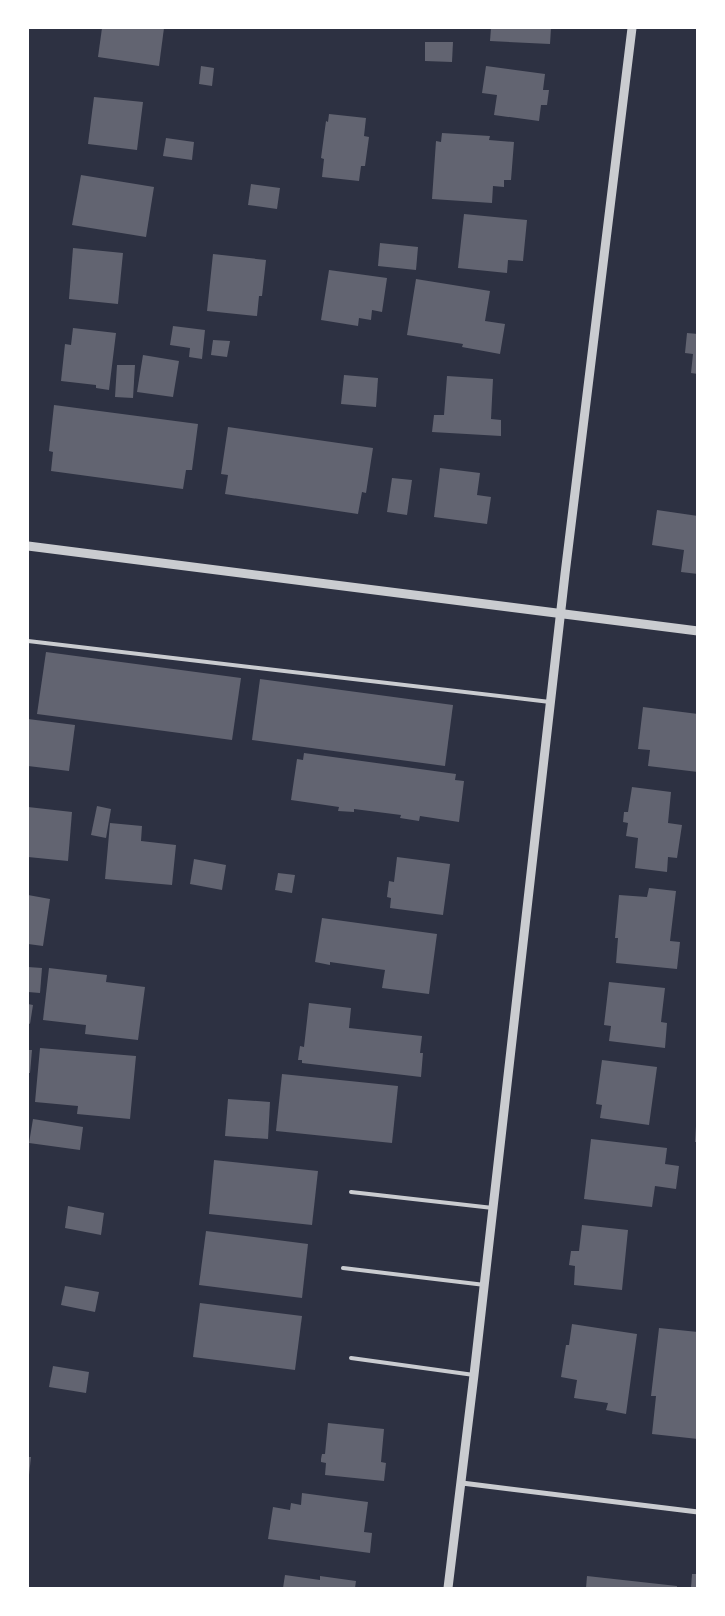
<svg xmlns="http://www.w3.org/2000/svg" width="725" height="1616" viewBox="0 0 725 1616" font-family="Poppins,sans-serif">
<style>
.building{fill:#626471}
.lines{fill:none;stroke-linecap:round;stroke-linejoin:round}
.service{stroke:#caccd0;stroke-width:4}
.minor{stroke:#caccd0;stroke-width:5}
.tertiary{stroke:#caccd0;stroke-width:9}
</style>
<rect width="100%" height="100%" fill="#2d3142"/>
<g class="building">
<polygon points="102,28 164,28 159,66 98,57"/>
<polygon points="491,28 551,28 550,44 490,41"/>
<polygon points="425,42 453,42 452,62 425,61"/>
<polygon points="201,66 214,68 212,86 199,84"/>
<polygon points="486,66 545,74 543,90 549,90 547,105 541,105 539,121 494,115 497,95 482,93"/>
<polygon points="94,97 143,102 137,150 88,144"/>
<polygon points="329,114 366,118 364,136 369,137 365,166 361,166 359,181 322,177 324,159 321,158 326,121 328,122"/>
<polygon points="442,133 490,136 489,140 514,142 511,180 504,180 504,187 493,186 492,203 432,199 436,141 441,142"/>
<polygon points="166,138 194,142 192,160 163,156"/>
<polygon points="81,175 154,187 146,237 72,225"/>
<polygon points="251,184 280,188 277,209 248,205"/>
<polygon points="464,214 527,220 523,261 508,260 507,273 458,268"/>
<polygon points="380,243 418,247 416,270 378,266"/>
<polygon points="73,248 123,253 118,304 69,299"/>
<polygon points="213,254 266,260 262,296 259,296 257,316 207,311"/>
<polygon points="329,270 387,278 382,312 372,310 371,320 359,318 358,326 321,320"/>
<polygon points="416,279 490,291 485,321 505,324 500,354 462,347 463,344 407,335"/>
<polygon points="173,326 205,330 202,359 189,357 190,348 170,345"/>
<polygon points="73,328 116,333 109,390 96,388 96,385 61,381 65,344 71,345"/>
<polygon points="687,333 698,334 698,374 691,373 693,354 685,353"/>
<polygon points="213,340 230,341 227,357 211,355"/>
<polygon points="143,355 179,361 173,397 137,392"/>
<polygon points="117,365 135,365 133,398 115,397"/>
<polygon points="344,375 378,378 376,407 341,404"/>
<polygon points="447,376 493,379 491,419 501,420 501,436 432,432 434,415 444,415"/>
<polygon points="54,405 198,424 192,470 186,470 183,489 51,471 53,452 49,451"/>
<polygon points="228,427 373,448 366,493 362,492 358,514 225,494 228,475 221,474"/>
<polygon points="440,468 480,473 477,495 491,497 487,524 434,517"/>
<polygon points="392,478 412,480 407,515 387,512"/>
<polygon points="657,510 698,516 698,574 681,572 684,550 652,545"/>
<polygon points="46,652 241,678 232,740 37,714"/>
<polygon points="260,679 453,705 445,766 252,740"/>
<polygon points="643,707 698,714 698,772 648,766 650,750 638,749"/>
<polygon points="28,719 75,725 69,771 28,766"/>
<polygon points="304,753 456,774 455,780 464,781 459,822 420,816 419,821 400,818 401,815 354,809 354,812 338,811 339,807 291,800 297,759 303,760"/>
<polygon points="632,787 671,792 668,823 682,825 677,858 668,857 667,872 635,868 638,838 626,836 628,823 623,822 624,812 628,812"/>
<polygon points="97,806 111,809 106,838 91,835"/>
<polygon points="28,807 72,812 68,861 28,857"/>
<polygon points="110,823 142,826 141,841 176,845 172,885 105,879"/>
<polygon points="397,857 450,864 443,915 390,908 391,898 387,897 389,881 394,882"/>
<polygon points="194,859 226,865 222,890 190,884"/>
<polygon points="278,873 295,875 292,893 275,890"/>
<polygon points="649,888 676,891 670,941 680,942 677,969 616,963 618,938 615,938 619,895 647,897"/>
<polygon points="28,895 50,899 43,946 28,944"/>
<polygon points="322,918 437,934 429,994 382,988 385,970 330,962 330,965 315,962"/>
<polygon points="28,967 42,968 40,993 28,992"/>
<polygon points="49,968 107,975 106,982 145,987 138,1040 85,1034 86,1025 43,1020"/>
<polygon points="609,982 665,988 661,1022 667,1023 665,1048 609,1041 611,1026 604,1025"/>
<polygon points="309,1003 351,1008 349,1028 422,1036 420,1053 423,1053 421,1077 302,1063 302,1060 298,1060 300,1046 304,1047"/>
<polygon points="28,1004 33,1005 30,1024 28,1023"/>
<polygon points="40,1048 136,1056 130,1119 77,1114 78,1106 35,1102"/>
<polygon points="28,1050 32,1050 30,1073 28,1073"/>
<polygon points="602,1060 657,1067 649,1125 600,1118 602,1105 596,1104"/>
<polygon points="282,1074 398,1086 392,1143 276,1131"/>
<polygon points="228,1099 270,1102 268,1139 225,1136"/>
<polygon points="33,1119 83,1127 80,1150 29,1143"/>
<polygon points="696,1126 698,1126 698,1142 695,1142"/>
<polygon points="591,1139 667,1148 665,1164 679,1166 676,1189 655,1186 652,1207 584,1199"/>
<polygon points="214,1160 318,1171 312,1225 209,1214"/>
<polygon points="68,1206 104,1213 101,1235 65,1228"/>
<polygon points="582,1225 628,1230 622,1290 574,1285 575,1266 569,1265 571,1251 579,1251"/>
<polygon points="206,1231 308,1244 302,1298 199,1285"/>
<polygon points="65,1286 99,1292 95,1312 61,1305"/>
<polygon points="200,1303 302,1316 295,1370 193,1357"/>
<polygon points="572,1324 637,1334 626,1414 606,1410 608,1403 574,1398 577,1380 561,1377 566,1345 569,1345"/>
<polygon points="659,1328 698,1332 698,1439 652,1434 656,1396 651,1396"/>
<polygon points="53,1366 89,1372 86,1393 49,1387"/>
<polygon points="328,1423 384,1429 381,1462 386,1463 384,1481 325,1475 326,1463 321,1462 321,1459 322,1454 325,1454"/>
<polygon points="28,1457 31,1457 29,1475 28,1475"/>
<polygon points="302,1493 368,1502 364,1532 372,1533 370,1553 268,1539 273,1507 290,1510 291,1503 301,1505"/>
<polygon points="692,1574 698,1574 698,1588 691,1588"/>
<polygon points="285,1575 320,1580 320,1576 356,1581 355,1588 283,1588"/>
<polygon points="587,1576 677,1586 677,1588 586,1588"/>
</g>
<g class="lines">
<g class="service">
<polyline points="28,641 550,702"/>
<polyline points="351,1192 493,1208"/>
<polyline points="343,1268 485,1285"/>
<polyline points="351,1358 474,1375"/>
</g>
<polyline class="minor" points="462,1483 698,1512"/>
<g class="tertiary">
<polyline points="28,546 698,631"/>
<polyline points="448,1588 474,1375 565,574 632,28"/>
</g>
</g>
<rect width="725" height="1616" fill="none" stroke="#ffffff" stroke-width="58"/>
</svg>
